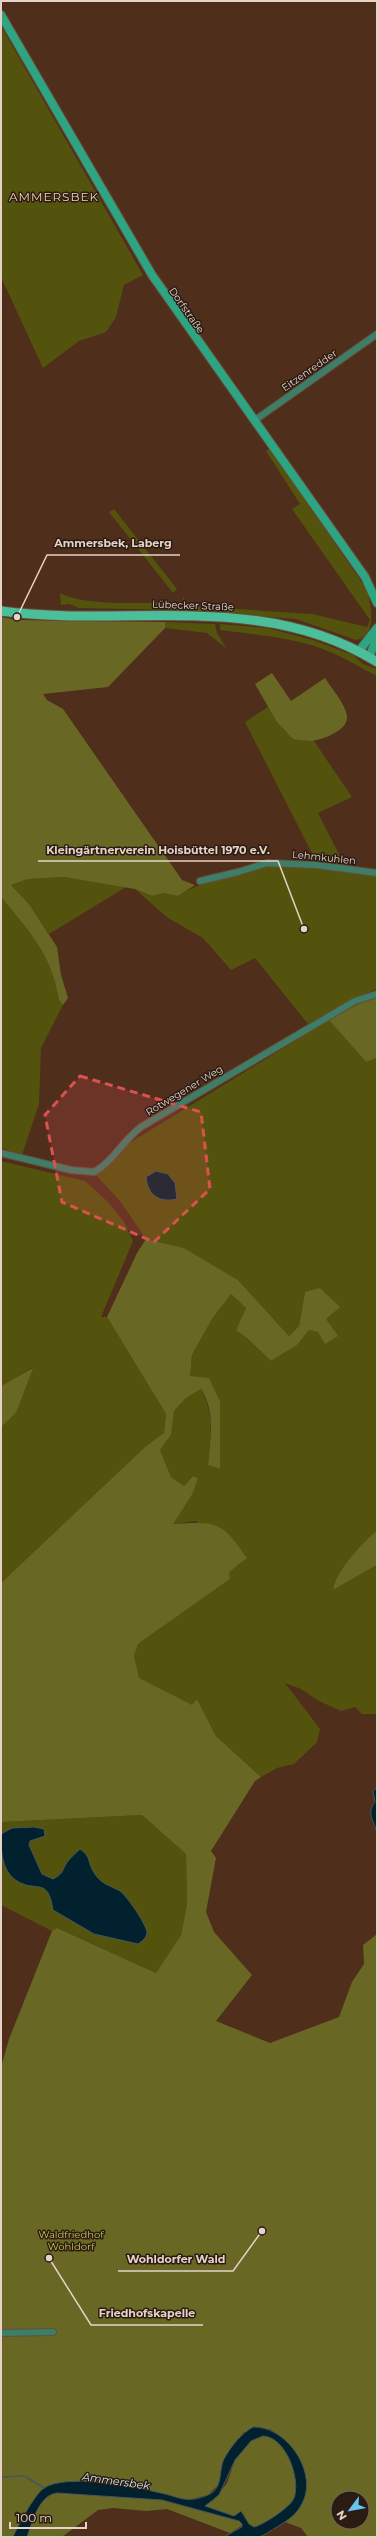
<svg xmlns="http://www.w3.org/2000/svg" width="378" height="2538" viewBox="0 0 378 2538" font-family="Montserrat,sans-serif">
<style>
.green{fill:#53530d}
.forest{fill:#686824;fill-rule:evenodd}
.water{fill:#01212e;stroke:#46565c;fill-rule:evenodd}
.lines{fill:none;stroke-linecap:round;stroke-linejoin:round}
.stream{stroke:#46565c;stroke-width:1.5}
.street-casing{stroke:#6a4c3b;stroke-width:8}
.secondary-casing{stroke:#6a4c3b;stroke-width:10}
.primary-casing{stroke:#6a4c3b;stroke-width:11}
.street{stroke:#3c7e68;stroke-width:6}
.secondary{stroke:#2da582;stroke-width:8}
.primary{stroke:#4bbe9a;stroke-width:9}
.marked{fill:#da5250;fill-opacity:0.2;stroke:#da5250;stroke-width:3;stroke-dasharray:8 5;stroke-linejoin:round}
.labels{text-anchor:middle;stroke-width:3;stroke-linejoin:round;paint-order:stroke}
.street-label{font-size:10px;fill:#e7d2c7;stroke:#2a1b13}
.park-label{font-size:10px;fill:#c7c64e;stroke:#2a1b13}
.water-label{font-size:11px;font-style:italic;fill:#d1e7f2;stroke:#2a1b13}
.quarter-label{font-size:12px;letter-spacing:1px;fill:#fad0ba;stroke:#2a1b13}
.leader{fill:none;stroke:#e7d2c7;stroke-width:1.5}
.callout-dot{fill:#e7d2c7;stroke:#2a1b13;stroke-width:1.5}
.callout-label{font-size:11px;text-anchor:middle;font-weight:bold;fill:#e7d2c7;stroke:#2a1b13;stroke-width:3;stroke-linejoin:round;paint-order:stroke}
</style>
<rect width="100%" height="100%" fill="#4f2e1c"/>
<g class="green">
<polygon points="1,26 143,275 124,285 116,317 106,332 79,341 43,368 1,277"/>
<path d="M270,449L365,587C372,602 378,637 356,640L296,619L184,610L183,597L189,606L312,614L367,627L370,620L292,509L300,504L266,451Z"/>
<polygon points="114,509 177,589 173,593 109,512"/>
<path d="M60,593C86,607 147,602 178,603L179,610L79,608L69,604L61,605Z"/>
<polygon points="165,622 215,624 217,633 226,648 207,633 165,628"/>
<path d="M220,624L267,628L313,640L353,655L363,664L377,669V676C359,667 344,657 325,650C292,637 255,635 220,630Z"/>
<path d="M269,706C280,727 289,742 314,741L352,797L318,813L345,866L317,863L245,722Z"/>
<path d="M275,863L377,876V989L354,999L308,1024L255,958L231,970L203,938L168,918L135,889L152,896L164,893L178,896C201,881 218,881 243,874C254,870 263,865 275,863Z"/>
<polygon points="64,877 126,887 49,934 29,904 11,885 28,879"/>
<path d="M1,897C30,933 51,953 59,1000L63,1005L41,1048L39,1104L22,1155L1,1148Z"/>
<path d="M329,1020L366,1062L377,1058V1531L356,1552L334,1584L333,1590L377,1565V1714H362L355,1707L341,1711L319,1701L301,1689L285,1683L320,1729L317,1742L294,1764L277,1768L261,1777L216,1736L197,1699L192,1706L138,1678L134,1656L138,1644L230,1579L196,1521L172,1524L193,1493L198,1478L193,1476L184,1486L171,1477L160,1450L171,1435L174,1411L186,1398L201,1389C215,1414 210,1437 208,1465L220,1469L209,1378L190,1377L192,1355L212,1319L231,1294L246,1308L236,1330L248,1339L271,1361L297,1345L309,1330L337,1336L305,1292L299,1326L289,1336L238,1280L184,1248L146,1239L120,1201L96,1175L123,1147Z"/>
<polygon points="1,1161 85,1181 108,1202 124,1222 133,1241 101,1317 107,1317 166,1414 164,1433 146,1446 1,1583 1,1427 16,1413 32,1368 1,1386"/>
<polygon points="142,1815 186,1854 187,1904 181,1935 156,1973 57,1928 52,1931 1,1905 1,1822"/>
</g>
<g class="forest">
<path d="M1,617L17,620L165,622V628L108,687L43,694L47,700L63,709L182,880L195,885L178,896L164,893L152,896L135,889L64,877L28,879L11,885L29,904L57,947L61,975L68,998L63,1005L59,1000C51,953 30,933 1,897Z"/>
<path d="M272,673L291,701L325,678C332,689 345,703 347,716C349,730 324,739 312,741C306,741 299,740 293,739L277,722L255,684Z"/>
<polygon points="373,996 377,996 377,1058 366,1062 329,1020"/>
<path d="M146,1239L184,1248L238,1280L289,1336L299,1326L305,1292L320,1288L340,1307L326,1319L338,1336L325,1344L318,1332L309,1330L297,1345L271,1361L248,1339L236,1330L246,1308L231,1294L212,1319L192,1355L190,1376L209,1378L220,1402V1469L208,1465C210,1439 216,1412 201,1389L186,1398L174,1411L171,1435L160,1450L171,1477L184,1486L193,1476L198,1478L193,1493L173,1524C216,1522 221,1520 247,1558L229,1572L230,1579L138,1644L134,1656L139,1678L192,1705L197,1699L216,1736L261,1777L255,1781L211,1851L216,1858L206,1912L214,1932L252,1975L216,2021L270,2043L339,2017L352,1982L364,1964L363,1945L377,1934V2537H308L301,2528L285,2522L300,2507C301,2465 307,2456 270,2429L244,2432L225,2458L218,2485L208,2495L183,2501L142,2489L69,2481L53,2484L40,2491L13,2537H1V2067L9,2039L52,1931L57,1928L156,1973L181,1935L187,1904L186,1854L142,1815L1,1822V1583L146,1446L164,1433L166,1414L107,1317L137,1253ZM338,2498H362V2522H338Z"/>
<polygon points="33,1368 16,1413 1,1427 1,1386"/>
<path d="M377,1531V1565L333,1590C334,1574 363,1541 377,1531Z"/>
<path d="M263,2436C286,2437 301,2479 294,2498C291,2507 263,2525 254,2527L249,2524L243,2513L234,2516L205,2506L214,2500L227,2483L235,2460L251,2441Z"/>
<path d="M57,2493L162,2500L239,2521L243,2525L230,2533L167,2509L147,2511L113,2508L98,2510L62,2537H27C32,2522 39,2496 57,2493Z"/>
</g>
<g class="water">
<path d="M156,1171L168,1174L175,1183L177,1199C160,1203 148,1196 146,1177Z"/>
<path d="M377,1788V1835C376,1822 365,1815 375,1802L373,1791Z"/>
<path d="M34,1827L44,1829L45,1836L30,1841L29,1845L42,1874L53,1879C64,1874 62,1869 68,1861C71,1857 76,1853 80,1849C92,1857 87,1863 95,1874C101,1884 111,1886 120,1891C127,1896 146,1924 147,1932C147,1938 142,1941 138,1944L94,1934L53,1910C48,1876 36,1893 17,1881C1,1871 1,1849 1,1834L12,1828Z"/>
<path d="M253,2427C288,2426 321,2476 300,2507C295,2516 285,2522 277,2527C271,2530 264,2536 258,2537C247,2538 235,2537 224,2537L242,2527V2524L239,2521L162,2500L57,2493C39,2495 32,2522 27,2537H13C18,2526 34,2495 44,2488C67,2473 134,2487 161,2493C180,2497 186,2504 208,2495C224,2488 218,2471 224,2459C231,2446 241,2434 253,2427ZM263,2436C286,2437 301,2479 294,2498C291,2507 263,2525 254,2527L249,2524L241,2511L234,2516L205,2506L219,2495L235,2460L251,2441Z"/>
</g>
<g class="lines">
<g class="stream">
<polyline points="1,2477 24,2476"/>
<polyline points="26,2477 44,2488"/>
</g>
<g class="street-casing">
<g id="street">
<polyline points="253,418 258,418 377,334"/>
<polyline points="200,881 238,872 267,863 317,865 377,873"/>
<path d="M1,1153L71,1170L94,1172C113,1162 123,1140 141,1127L355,1001L377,994"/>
<polyline points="1,2333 53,2332"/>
</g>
</g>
<g class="secondary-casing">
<g id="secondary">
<polyline points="1,15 152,275 365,577 377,603"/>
<polyline points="359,651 377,628"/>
<polyline points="369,657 377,638"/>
</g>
</g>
<g class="primary-casing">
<path id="primary" d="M1,611C127,628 261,590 377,662"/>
</g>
<use href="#street" class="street"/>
<use href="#secondary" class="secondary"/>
<use href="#primary" class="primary"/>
</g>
<path class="marked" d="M80,1076L201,1112L210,1189L154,1242L62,1202L45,1115Z"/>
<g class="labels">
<g class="street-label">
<text transform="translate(187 310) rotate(55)" y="4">Dorfstraße</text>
<text transform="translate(309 370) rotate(-35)" y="4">Eitzenredder</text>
<text transform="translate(193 605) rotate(2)" y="4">Lübecker Straße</text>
<text transform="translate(324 857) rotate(6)" y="4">Lehmkuhlen</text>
<text transform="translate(184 1090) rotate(-31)" y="4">Rotwegener Weg</text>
</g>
<g class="park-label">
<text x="71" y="2238">Waldfriedhof<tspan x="71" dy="12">Wohldorf</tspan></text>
</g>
<g class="water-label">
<text transform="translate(116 2481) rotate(8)" y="4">Ammersbek</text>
</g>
<g class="quarter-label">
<text x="54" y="201">AMMERSBEK</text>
</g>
</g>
<path class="leader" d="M17 617L47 555H180M304 929L278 861H38M262 2231L233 2271H118M49 2258L91 2325H203"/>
<g class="callout-dot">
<circle cx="17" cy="617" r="4"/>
<circle cx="304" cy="929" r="4"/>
<circle cx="262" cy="2231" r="4"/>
<circle cx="49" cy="2258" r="4"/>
</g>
<g class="callout-label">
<text x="113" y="547">Ammersbek, Laberg</text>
<text x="158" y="854">Kleingärtnerverein Hoisbüttel 1970 e.V.</text>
<text x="176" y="2263">Wohldorfer Wald</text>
<text x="147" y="2317">Friedhofskapelle</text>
</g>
<rect width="378" height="2538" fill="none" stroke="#e7d2c7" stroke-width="4"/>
<g transform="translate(350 2510) rotate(238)"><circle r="19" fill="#2a1b13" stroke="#76645b"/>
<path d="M0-3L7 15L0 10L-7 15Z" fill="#65c5ee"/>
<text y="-6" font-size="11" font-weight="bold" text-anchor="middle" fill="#e7d2c7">N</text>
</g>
<path d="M10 2522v6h76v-6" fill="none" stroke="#e7d2c7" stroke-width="2"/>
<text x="16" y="2522" font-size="12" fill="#e7d2c7" stroke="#2a1b13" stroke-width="3" paint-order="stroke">100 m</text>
</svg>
